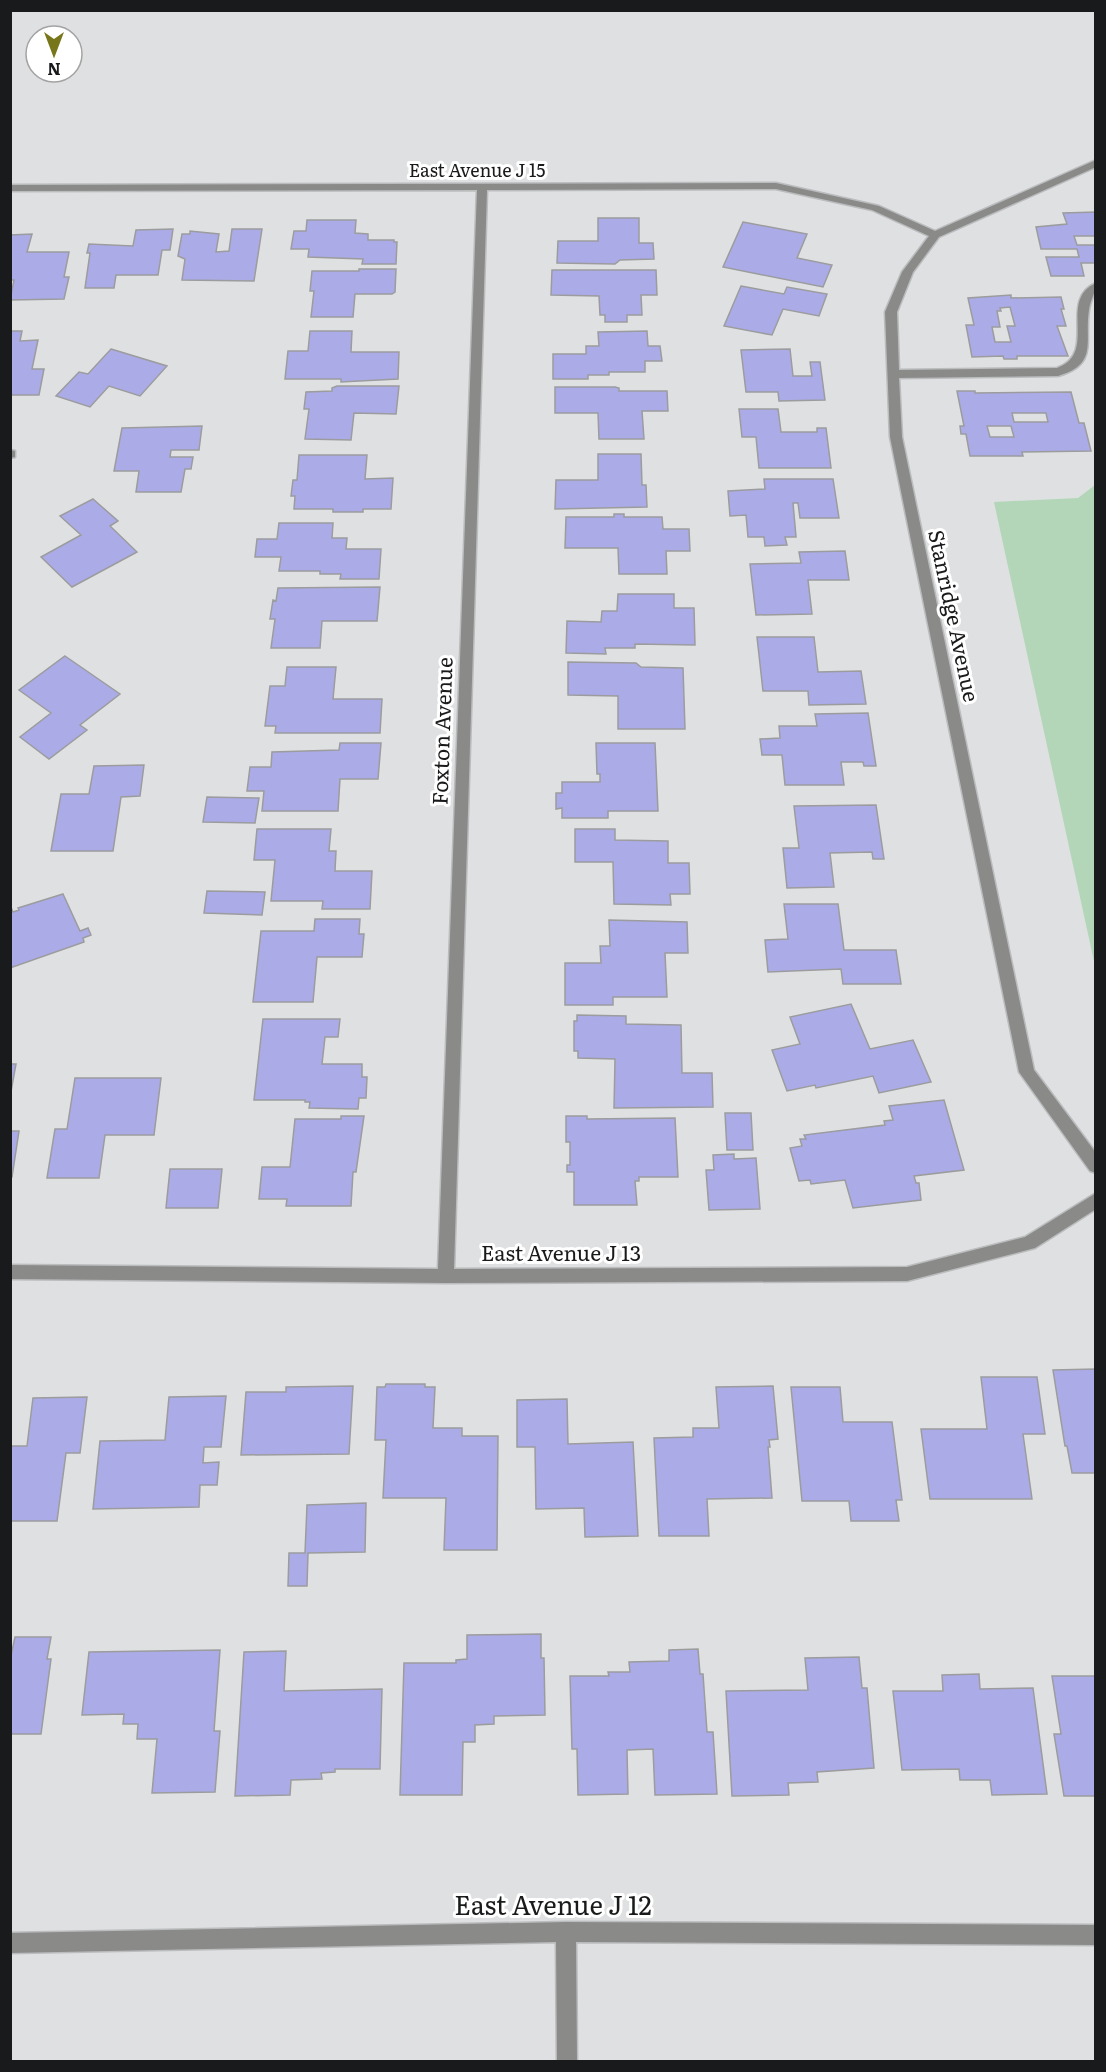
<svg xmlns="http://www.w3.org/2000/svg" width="1106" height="2072" font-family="Literata,serif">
<rect width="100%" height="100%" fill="#dee0e2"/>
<path fill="#b3d6b8" d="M1095,485V966L994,502L1078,498Z"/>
<path fill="#ababe8" stroke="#9c9c9e" stroke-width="1.5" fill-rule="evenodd" d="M1096,212V236H1074L1077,245H1096V263H1081L1084,276H1051L1046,257H1079L1077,249H1041L1036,227L1067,224L1063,213Z
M598,218H639V243H653L654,259L620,260L615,264L557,263L558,241H598Z
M307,220H356L355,233L368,234V240H394V242H397L396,264H362L363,259L308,257L309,249H291L294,231H306Z
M743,222L807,234L797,258L832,265L823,287L723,267Z
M173,229L170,250H162L158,275H116L114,288H85L90,253H87L89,244L133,246L136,230Z
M232,229H262L254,281L182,280L185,259L178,256L182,234H190V231L219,234L216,252L229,251Z
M32,234L27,252H69L64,277H69L64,299L10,300L14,280H10V235Z
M359,269H396L395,292L392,294H355L353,317H311L314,291H310L312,271H359Z
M552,270H656L657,295H641L642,315H627V322H605V315H600L599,296L551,295Z
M741,286L784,294L787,287L827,294L819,316L783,309L772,335L724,326Z
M1011,295V298L1061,297L1064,309H1061L1066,326H1057L1068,356H1017V359H1004L1003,356L972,357L966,325H974L968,298ZM1010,307L1015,326H1007L1011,342H995L992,327H1000L997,311H1001L1000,308Z
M10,331H22L20,341L38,340L32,369H44L39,395H10Z
M310,331H352L351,352H399L398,379L341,382V379H285L288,351H308Z
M647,331L648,346H660L662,361H645V372H609V375H588V379H553V354H586V346H599L598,332Z
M111,349L167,366L140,396L109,386L90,407L56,396L79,372L88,374Z
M790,349L793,376H812L810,362H820L825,400L779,401L778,392H746L741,350Z
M337,386H399L396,414L354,413L351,440L305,439L309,409H304L306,392L332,391V388Z
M555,387H615L619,388V391H667L668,411H642L644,439H599L598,413H555Z
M957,391H975V393L1071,392L1079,423H1084L1091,451L1022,452L1023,456H970L966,434H961L960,426H964ZM1012,413H1046L1048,422H1014ZM987,426H1011L1014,437H990Z
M739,409H778L781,432H817V428H826L831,468H759L756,437H742Z
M202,426L199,450H171L170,457H193L191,469H185L181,492H136L139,471H114L122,428Z
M598,454H641L642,485H646L647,507L555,509L556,480H598Z
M299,455H367L365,479L393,478L391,509H363V512H333V509H294L295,496H291L293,480H297Z
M764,479H833L839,518H800L798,503H793L796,537H785L787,545L765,546L764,537H748L746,515L730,516L728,491L765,489Z
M93,499L118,521L110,526L137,552L72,587L41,557L81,535L60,516Z
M614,514H624V517H662L663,529H689L690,551H666L667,574H619L618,548H565L566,517H614Z
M279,523H333L332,538H347L346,549H381L379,579H340L341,574H320V571H279L281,557H255L257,539H277Z
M845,551L849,580H808L812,614L756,615L750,564L801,563L799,552Z
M380,587L377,621H322L320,648H271L275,619H270L273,600L276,601L278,588Z
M618,594H674V608H694L695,645L635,644V648H605L606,654L566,653L567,621L601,622L602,611H617Z
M757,637H814L818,672L861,671L866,704L809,705L808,691H763Z
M65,656L120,694L80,725L87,730L49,759L20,737L51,713L19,690Z
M568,662L636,663L641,667L683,668L685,729H618V696L568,695Z
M287,667H336L333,699H382L380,733H275L276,726H265L270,686H285Z
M868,713L876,766H864L863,762H841L844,785H785L782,755H762L760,739L780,738L779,726H817L815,714Z
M340,743H381L378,779H340L338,811H262L264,791H247L250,767H271L272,752L339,750Z
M596,743H655L658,811H608V818H562V808L556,809V793H562V782H600V774H597Z
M144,765L140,796L121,797L113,851H51L61,794H89L94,766Z
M207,797L259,798L255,823L203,822Z
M876,805L884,859H873L872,852L830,853L834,887L787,888L783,848H799L794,806Z
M257,829H331L329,851H336L335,871H372L370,909H322L323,901H271L275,860H254Z
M575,829H615V840L668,841V863H689L690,894H670L671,905L614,904L613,862H575Z
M207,891L265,892L262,915L204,913Z
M63,894L80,931L88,928L91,935L83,938L84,942L10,968V905L13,912L19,910L18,908Z
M784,904H838L844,950H896L901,984H843L841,969L768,972L765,940L788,939Z
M315,919H360L359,934H364L362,957H317L313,1002H253L261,931H314Z
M609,920L687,922L688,953H665L667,997H613V1005H565V963H601L600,946H610Z
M851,1004L870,1049L913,1040L931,1082L879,1093L873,1076L816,1088L815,1085L787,1091L772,1050L800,1044L790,1017Z
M577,1015L626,1016V1024L681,1025L682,1073H712L713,1107L614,1108L615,1059L578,1058V1051H574V1021H577Z
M263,1019H340L338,1037H325L322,1064H362V1077H367L366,1098H359L358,1109L309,1108L310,1102H305V1100H254Z
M10,1064H16L10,1097Z
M75,1078H161L154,1135H105L99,1178H47L55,1129H67Z
M944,1100L964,1170L914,1176L916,1183H919L921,1200L853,1208L845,1180L811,1184L810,1180L799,1181L790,1148L802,1146L800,1139H806L804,1135L885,1125L884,1121L893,1120L889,1106Z
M725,1113H751L753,1150H727Z
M341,1116H364L356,1172H353L351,1206H286L287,1199H259L262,1167H290L295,1119H341Z
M566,1116H587V1119L675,1118L678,1177H639V1181H635L637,1205H574V1172H567V1165H570V1142H566Z
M10,1131H19L12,1177H10Z
M734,1154V1159L756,1158L760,1209L709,1210L706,1170H714L713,1155Z
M170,1169H222L218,1208H166Z
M1096,1369V1473H1072L1067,1446H1065L1053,1370Z
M981,1377H1037L1045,1434H1023L1032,1499H930L921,1429H987Z
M386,1384H425V1387H435L433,1428H462V1436H498L497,1550H444L446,1498H383L386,1440H375L377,1387H385Z
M353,1386L349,1454L241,1455L246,1392H286V1387Z
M773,1386L778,1439L769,1440L770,1447H768L772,1498L707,1499L709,1536H659L654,1438L693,1437V1428H719L716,1387Z
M791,1387H840L843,1422H892L902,1500H896L899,1521H851L849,1501H802Z
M226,1396L221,1447H204L203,1463L219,1462L217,1485H200L199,1507L93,1509L100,1441L165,1440L169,1397Z
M87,1397L80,1453H66L57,1521H10V1446H27L33,1398Z
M567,1399L568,1444L633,1442L638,1536L585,1537L584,1508L536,1509L535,1447H517V1400Z
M366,1503L365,1552L308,1553L307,1586H288L289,1553H305L307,1505Z
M541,1634V1658H544L545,1715L494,1716V1724L475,1725V1742H463L462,1795H400L404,1663H456V1660L467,1659V1635Z
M15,1637H51L47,1659H51L41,1734H10V1660Z
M698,1649L700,1674H703L707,1732H713L717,1794L655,1795L653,1749L627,1750L628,1794L578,1795L577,1749H572L570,1676H609L608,1672H630L629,1662L669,1661V1650Z
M220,1650L214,1731H220L215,1792L152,1793L157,1739H137L138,1724H123L124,1714L82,1715L89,1652Z
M286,1651L284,1691L382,1689L380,1769H335V1772L321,1773L322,1779L291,1780L290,1795L235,1796L244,1652Z
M859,1657L862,1688H867L874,1768L817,1772L818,1782L788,1783L789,1795L732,1796L726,1691L808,1690L805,1658Z
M979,1674L980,1689L1033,1688L1047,1794L992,1795L990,1780H960L959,1769L902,1770L893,1691H943L942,1675Z
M1052,1676H1096V1796H1064L1054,1734H1061Z"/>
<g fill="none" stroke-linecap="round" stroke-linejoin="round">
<g stroke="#bbbcbe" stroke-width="3">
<path id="minor" d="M1096,160V167L939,237L913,272L897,312L899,370L1057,368C1099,353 1057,300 1096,283C1096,293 1090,300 1089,310C1084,342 1099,364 1058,376L899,378L902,437L1034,1070L1096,1153V1173L1090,1171L1019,1072L890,437L885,312L902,272L929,236L872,210L776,189L487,190L454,1269L907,1267L1025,1237L1096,1193V1209L1035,1248L907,1281L446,1283L10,1279V1265L438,1269L477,190L10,191V185L776,183L879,206L935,231Z
M10,450L15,451V457L10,458Z
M566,1922L1096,1925V1945L576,1942L577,2062H557L556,1942L10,1953V1933Z"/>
</g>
<use href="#minor" fill="#8a8a89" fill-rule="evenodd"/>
</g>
<g text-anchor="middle" stroke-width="6" stroke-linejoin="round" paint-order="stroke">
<g font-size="18" fill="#191a1b" stroke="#fff">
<text x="477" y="177">East Avenue J 15</text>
</g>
<g font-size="21" fill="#191a1b" stroke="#fff">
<text transform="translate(953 616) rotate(78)" y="7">Stanridge Avenue</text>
<text transform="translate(443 731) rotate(-88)" y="7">Foxton Avenue</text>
<text x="561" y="1261">East Avenue J 13</text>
</g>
<g font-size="26" fill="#191a1b" stroke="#fff">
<text x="553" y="1915">East Avenue J 12</text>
</g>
</g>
<rect width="1106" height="2072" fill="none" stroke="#191a1b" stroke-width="24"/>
<g transform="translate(54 54) rotate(180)"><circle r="28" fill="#ffffff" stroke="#a3a3a4" stroke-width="1.5"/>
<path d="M0-4.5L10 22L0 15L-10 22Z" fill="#78761b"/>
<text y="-9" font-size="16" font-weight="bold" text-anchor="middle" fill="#191a1b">N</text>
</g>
</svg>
